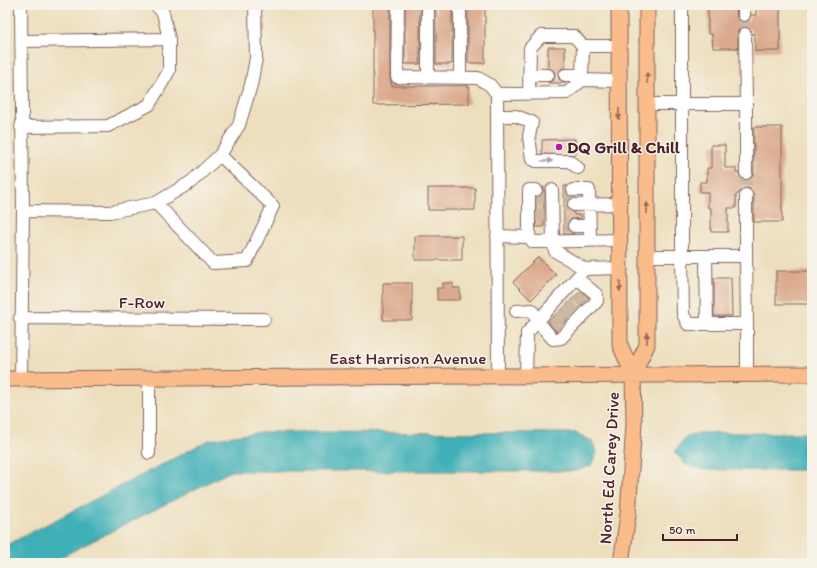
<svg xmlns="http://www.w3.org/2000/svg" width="817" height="568" font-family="Itim,sans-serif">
<rect width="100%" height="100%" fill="#f7f3e8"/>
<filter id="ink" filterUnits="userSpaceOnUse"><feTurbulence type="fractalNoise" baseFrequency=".025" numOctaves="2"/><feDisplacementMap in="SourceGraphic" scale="8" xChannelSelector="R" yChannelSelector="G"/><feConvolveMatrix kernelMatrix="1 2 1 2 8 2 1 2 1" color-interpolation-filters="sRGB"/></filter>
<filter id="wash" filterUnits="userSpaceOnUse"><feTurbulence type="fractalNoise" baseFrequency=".012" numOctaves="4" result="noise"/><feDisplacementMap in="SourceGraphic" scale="16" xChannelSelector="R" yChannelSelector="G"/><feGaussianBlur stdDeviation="0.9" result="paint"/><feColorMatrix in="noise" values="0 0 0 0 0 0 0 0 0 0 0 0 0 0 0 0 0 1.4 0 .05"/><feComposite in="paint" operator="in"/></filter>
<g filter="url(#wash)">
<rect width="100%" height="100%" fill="#eddfbe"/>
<path fill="#3fb0b8" stroke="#446872" d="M260,432L576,433L592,441L597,453L591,466L575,471H231L49,563H5V546L209,440Z
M702,433H812V470H704L686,465L675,452L685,437Z"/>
<g id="blocks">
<path fill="#dbaa8e" d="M373,5H390V77L392,86H469V104L373,105Z
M405,5H420V64H405Z
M436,5H452V64H436Z
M468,5H485V63H468Z
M712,5L736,6L737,18L744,22L748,21L751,15H756V5H780V51H755V34H752L751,30L745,27L738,31V48H713L712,34H708V6Z
M548,47H565V68L561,69L558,75L559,79L565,83H548L554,79L555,75L554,71L548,68Z
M754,127H782V222H754V195L750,189L746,188L736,195V208H728V232H711V208H708V192H700V182H707V168H711V145H725V168H736V173H739L742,179L749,180L754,173Z
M575,139L576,155L542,154V140Z
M564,186H567V194L574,198L567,202L568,209L574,212V215H581V218L571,219L567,223V229L574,234H564Z
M543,187H544V227H536V197L542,194Z
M428,188H475V210H428Z
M415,236H462V260H415Z
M538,257L556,275L531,300L513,282Z
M776,271H809V304H776Z
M714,278H731L732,316H714Z
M383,283H412V320H383Z
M443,283H453V288H460V300H437V288H443Z
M581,291L589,298L556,331L548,322Z"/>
</g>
</g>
<g filter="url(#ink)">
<use href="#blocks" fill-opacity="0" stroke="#83625e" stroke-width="1"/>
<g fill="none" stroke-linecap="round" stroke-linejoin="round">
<path stroke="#ccb9a1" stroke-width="12" stroke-dasharray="12 6" stroke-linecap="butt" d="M744,15L745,34
M746,173V195
M564,196L574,195
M536,198H544
M564,205H574
M536,215H544
M564,226H574
M577,295L584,303
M567,304L575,313
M561,310L568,319
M553,318L561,326"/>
<g stroke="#83625e" stroke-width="14">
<path id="minor" d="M398,5L397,77L478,78L490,85L497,94L498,377
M460,5V78
M744,5V15
M21,41L169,39
M619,46H583L582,80L619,81
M529,75H548
M565,75H582
M428,77V5
M497,94L567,93L582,80
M529,94L530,48L541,36H574L583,46
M647,104H746L745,34
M746,104V173
M497,116H516L532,122L529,136L532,159L536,161H569L578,168
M21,127L108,126L149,105L169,71V39L163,13L156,5
M552,190L553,241L555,251L585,269L620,268
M573,190H589L590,240
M746,195V256H682L683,314L688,324H747V375
M156,203L213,263L247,261L273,206L220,155
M574,205L620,204
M23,211L110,212L156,203L191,182L220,155L239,125L251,85L256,58L255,5
M574,226H590
M497,236L529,237L533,242L620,240
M529,237V190H536
M647,256H682V5
M706,256L707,324
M746,256L747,324
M516,311L532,310L538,322L553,339L561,338L597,301V295L577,278
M20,318L264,319
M526,376L527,333L582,272
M21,379L23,211L21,5
M149,379V453"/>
</g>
<g stroke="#83625e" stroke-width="17">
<path id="major" d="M619,5L620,345L633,374L634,424L628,515L621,563
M633,374L647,345V5
M5,379L812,374"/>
</g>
<use href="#minor" stroke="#fff" stroke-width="12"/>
<use href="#major" stroke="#fabc8b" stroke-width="15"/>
</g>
<defs><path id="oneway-solid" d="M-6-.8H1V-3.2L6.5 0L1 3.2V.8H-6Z"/></defs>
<g fill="#996656">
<use href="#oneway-solid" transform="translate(647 78) rotate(-90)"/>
<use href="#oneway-solid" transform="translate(619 114) rotate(90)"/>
<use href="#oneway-solid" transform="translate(647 208) rotate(-90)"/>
<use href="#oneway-solid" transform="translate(620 286) rotate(90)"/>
<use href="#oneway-solid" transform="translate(647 338) rotate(-90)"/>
</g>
<use fill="#ae9aa0" href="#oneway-solid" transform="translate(547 161)"/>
</g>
<circle fill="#b5179e" stroke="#f7f3e8" stroke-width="1.5" cx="559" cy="147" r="4"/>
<g text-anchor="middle" stroke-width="3" stroke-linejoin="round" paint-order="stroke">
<g font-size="17" font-weight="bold" fill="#4a1f2b" stroke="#f7f3e8" text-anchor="start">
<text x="567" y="153">DQ Grill &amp; Chill</text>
</g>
<g font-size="17" fill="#4a1f2b" stroke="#f7f3e8">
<text x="142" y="308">F-Row</text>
<text x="408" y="364">East Harrison Avenue</text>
<text transform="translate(609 468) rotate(-87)" y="6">North Ed Carey Drive</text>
</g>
</g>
<rect width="817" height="568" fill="none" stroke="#f7f3e8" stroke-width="20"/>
<path d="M663 534v6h74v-6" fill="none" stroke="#4a1f2b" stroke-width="2"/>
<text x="669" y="534" font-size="12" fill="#4a1f2b" stroke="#f7f3e8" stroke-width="3" paint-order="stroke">50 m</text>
</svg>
